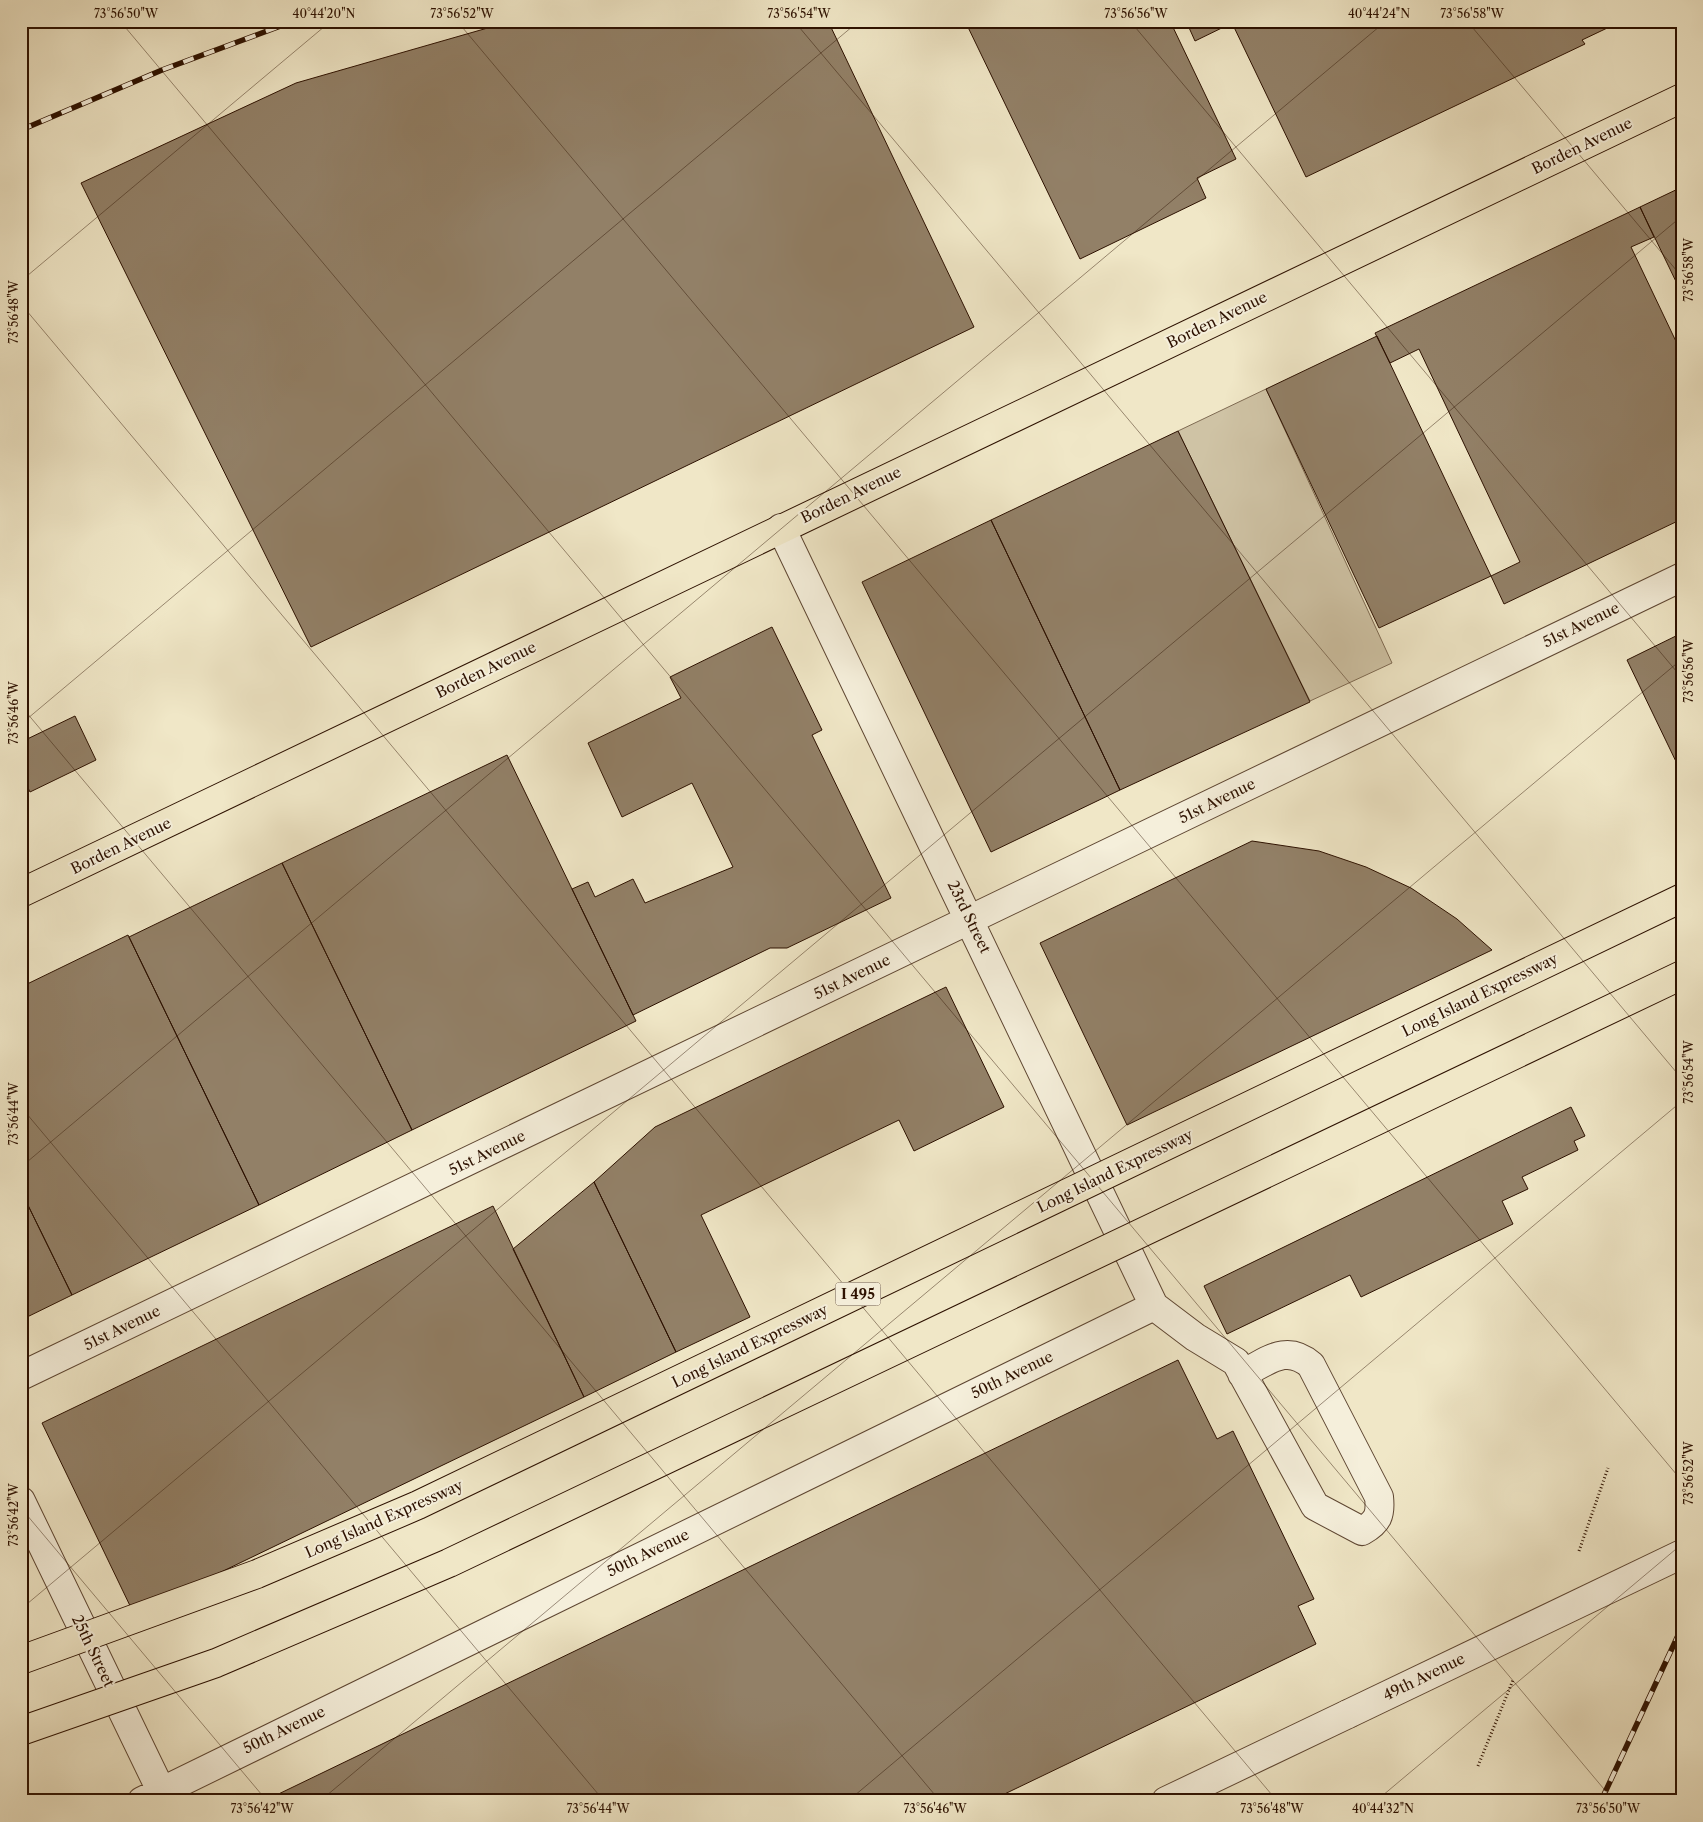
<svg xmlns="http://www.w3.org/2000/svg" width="1703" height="1822" font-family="'Libre Caslon Text',serif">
<rect width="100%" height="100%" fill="#f0e7c7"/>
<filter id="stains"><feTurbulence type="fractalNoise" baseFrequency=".004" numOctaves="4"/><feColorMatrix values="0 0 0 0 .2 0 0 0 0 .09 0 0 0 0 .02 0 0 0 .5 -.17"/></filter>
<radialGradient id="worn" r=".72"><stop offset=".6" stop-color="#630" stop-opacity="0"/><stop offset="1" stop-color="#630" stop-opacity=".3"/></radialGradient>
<path fill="#cfc3a5" stroke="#7e6a52" d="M1266,389L1392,663L1310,701L1178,431Z"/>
<path fill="#928067" stroke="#2d1100" d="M512,21H828L974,327L311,647L81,183L296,83Z
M965,21H1170L1236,159L1197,178L1206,198L1080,259Z
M1186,21H1622L1582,40L1585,44L1306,177L1232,23L1195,41Z
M1682,187V294L1640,207Z
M1640,207L1654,237L1631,247L1682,354V519L1504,604L1491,576L1520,562L1419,349L1390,363L1375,333Z
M1377,336L1491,576L1379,628L1266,389Z
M1178,431L1310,702L1120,790L991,520Z
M991,520L1120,790L991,852L862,582Z
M772,627L822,730L812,735L891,898L787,948H770L633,1015L572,889L588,882L595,897L633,879L645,903L733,867L692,783L622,817L588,743L681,698L670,677Z
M1682,633V774L1627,660Z
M75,716L96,760L30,792L21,774V742Z
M507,755L636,1021L412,1130L282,863Z
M1252,841L1319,851L1366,867L1411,888L1457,919L1492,950L1127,1125L1040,943Z
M282,863L412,1130L259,1205L129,937Z
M128,935L259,1205L72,1295L21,1191V987Z
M946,987L1004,1107L914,1151L899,1120L701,1215L750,1317L676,1352L594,1182L655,1127Z
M1571,1107L1585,1136L1574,1141L1578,1150L1522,1177L1528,1189L1502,1201L1513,1224L1361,1297L1350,1275L1227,1334L1204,1286Z
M594,1182L676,1352L584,1397L513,1249Z
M21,1191L72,1295L21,1320Z
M493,1206L584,1397L134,1614L42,1423Z
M1178,1360L1217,1439L1233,1431L1314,1599L1298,1606L1316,1644L1246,1678L990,1801H264Z"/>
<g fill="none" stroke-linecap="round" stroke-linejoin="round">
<g stroke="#5e4632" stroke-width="30">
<path id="minor" d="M781,528L1154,1306L1195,1337L1236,1362L1315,1506L1362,1531C1378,1522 1381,1515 1379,1497L1311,1365C1286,1343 1267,1362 1242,1374
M21,1376L1682,577
M21,1501L166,1801
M142,1801L1154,1306
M1166,1801L1348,1714"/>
</g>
<g stroke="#2d1100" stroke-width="30">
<path id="major" d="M21,893L1682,98"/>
</g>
<path stroke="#2d1100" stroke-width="3" stroke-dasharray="1 2.5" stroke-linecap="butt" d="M1579,1551L1608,1468
M1478,1766L1513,1680"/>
<use href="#minor" stroke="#f5efdb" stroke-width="28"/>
<use href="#major" stroke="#f0e7c7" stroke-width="28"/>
<g stroke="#2d1100" stroke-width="5.5">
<path id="rail" d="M21,130L162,70L294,21
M1601,1801L1682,1627"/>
</g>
<use href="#rail" stroke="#f5efdb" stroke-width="4" stroke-dasharray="11" stroke-linecap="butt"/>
<g stroke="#5e4632" stroke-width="30" stroke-linecap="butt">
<path id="minor-bridge" d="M1348,1714L1682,1554"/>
</g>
<g stroke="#2d1100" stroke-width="30" stroke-linecap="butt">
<path id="highway-bridge" d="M21,1660L257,1574L418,1505L1682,898
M21,1731L216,1663L449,1563L1682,975"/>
</g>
<use href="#minor-bridge" stroke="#f5efdb" stroke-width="28"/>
<use href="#highway-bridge" stroke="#f0e7c7" stroke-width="28"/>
</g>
<path fill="none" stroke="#2d1100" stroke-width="1" stroke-opacity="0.45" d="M120,21L1614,1801M457,21L1682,1481M794,21L1682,1079M1130,21L1682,678M1467,21L1682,277M21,281L331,21M21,304L1277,1801M21,706L940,1801M21,724L859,21M21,1107L604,1801M21,1167L1386,21M21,1508L267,1801M21,1609L1682,216M320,1801L1682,659M848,1801L1682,1101M1376,1801L1682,1544"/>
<g text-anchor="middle" stroke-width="4" stroke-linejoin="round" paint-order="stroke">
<rect fill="#f5efdb" stroke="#695442" stroke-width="1" x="835.5" y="1282.5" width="45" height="23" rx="4"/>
<g font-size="14" font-weight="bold" fill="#2d1100">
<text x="858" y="1299">I 495</text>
</g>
<g font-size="15" fill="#2d1100" stroke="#f5efdb">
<text transform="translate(1582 146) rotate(-26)" y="5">Borden Avenue</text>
<text transform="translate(1217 320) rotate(-26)" y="5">Borden Avenue</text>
<text transform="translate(851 495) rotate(-26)" y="5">Borden Avenue</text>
<text transform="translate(1581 625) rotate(-26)" y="5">51st Avenue</text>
<text transform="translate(486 670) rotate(-26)" y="5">Borden Avenue</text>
<text transform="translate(1217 801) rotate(-26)" y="5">51st Avenue</text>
<text transform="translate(121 846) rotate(-26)" y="5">Borden Avenue</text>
<text transform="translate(969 917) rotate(64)" y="5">23rd Street</text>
<text transform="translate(852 977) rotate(-26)" y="5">51st Avenue</text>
<text transform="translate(1480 995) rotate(-26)" y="5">Long Island Expressway</text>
<text transform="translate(487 1153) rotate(-26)" y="5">51st Avenue</text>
<text transform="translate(1115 1171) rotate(-26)" y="5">Long Island Expressway</text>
<text transform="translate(122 1328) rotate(-26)" y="5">51st Avenue</text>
<text transform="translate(750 1346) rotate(-26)" y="5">Long Island Expressway</text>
<text transform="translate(1012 1375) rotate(-26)" y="5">50th Avenue</text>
<text transform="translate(384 1519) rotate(-24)" y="5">Long Island Expressway</text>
<text transform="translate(648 1553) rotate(-26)" y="5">50th Avenue</text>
<text transform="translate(93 1651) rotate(64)" y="5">25th Street</text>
<text transform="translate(1424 1677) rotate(-26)" y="5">49th Avenue</text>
<text transform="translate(284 1730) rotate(-26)" y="5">50th Avenue</text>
</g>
</g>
<rect width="1703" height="1822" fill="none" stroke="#f0e7c7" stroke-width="55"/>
<rect x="28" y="28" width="1648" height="1766" fill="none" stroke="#2d1100" stroke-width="2"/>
<g font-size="12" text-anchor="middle" fill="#2d1100">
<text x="126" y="18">73°56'50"W</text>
<text x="324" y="18">40°44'20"N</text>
<text x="462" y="18">73°56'52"W</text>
<text x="799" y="18">73°56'54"W</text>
<text x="1136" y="18">73°56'56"W</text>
<text x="1379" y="18">40°44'24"N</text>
<text x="1472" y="18">73°56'58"W</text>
<text transform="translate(1689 270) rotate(-90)" y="4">73°56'58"W</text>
<text transform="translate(14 312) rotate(-90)" y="4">73°56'48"W</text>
<text transform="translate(1689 671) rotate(-90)" y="4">73°56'56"W</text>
<text transform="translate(14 713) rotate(-90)" y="4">73°56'46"W</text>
<text transform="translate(1689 1072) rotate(-90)" y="4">73°56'54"W</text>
<text transform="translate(14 1114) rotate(-90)" y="4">73°56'44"W</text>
<text transform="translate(1689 1473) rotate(-90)" y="4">73°56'52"W</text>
<text transform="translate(14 1515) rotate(-90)" y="4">73°56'42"W</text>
<text x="262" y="1813">73°56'42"W</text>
<text x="598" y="1813">73°56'44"W</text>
<text x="935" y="1813">73°56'46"W</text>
<text x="1272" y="1813">73°56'48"W</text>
<text x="1383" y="1813">40°44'32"N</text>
<text x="1608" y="1813">73°56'50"W</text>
</g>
<rect width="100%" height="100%" filter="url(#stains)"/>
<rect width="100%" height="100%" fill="url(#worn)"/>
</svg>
